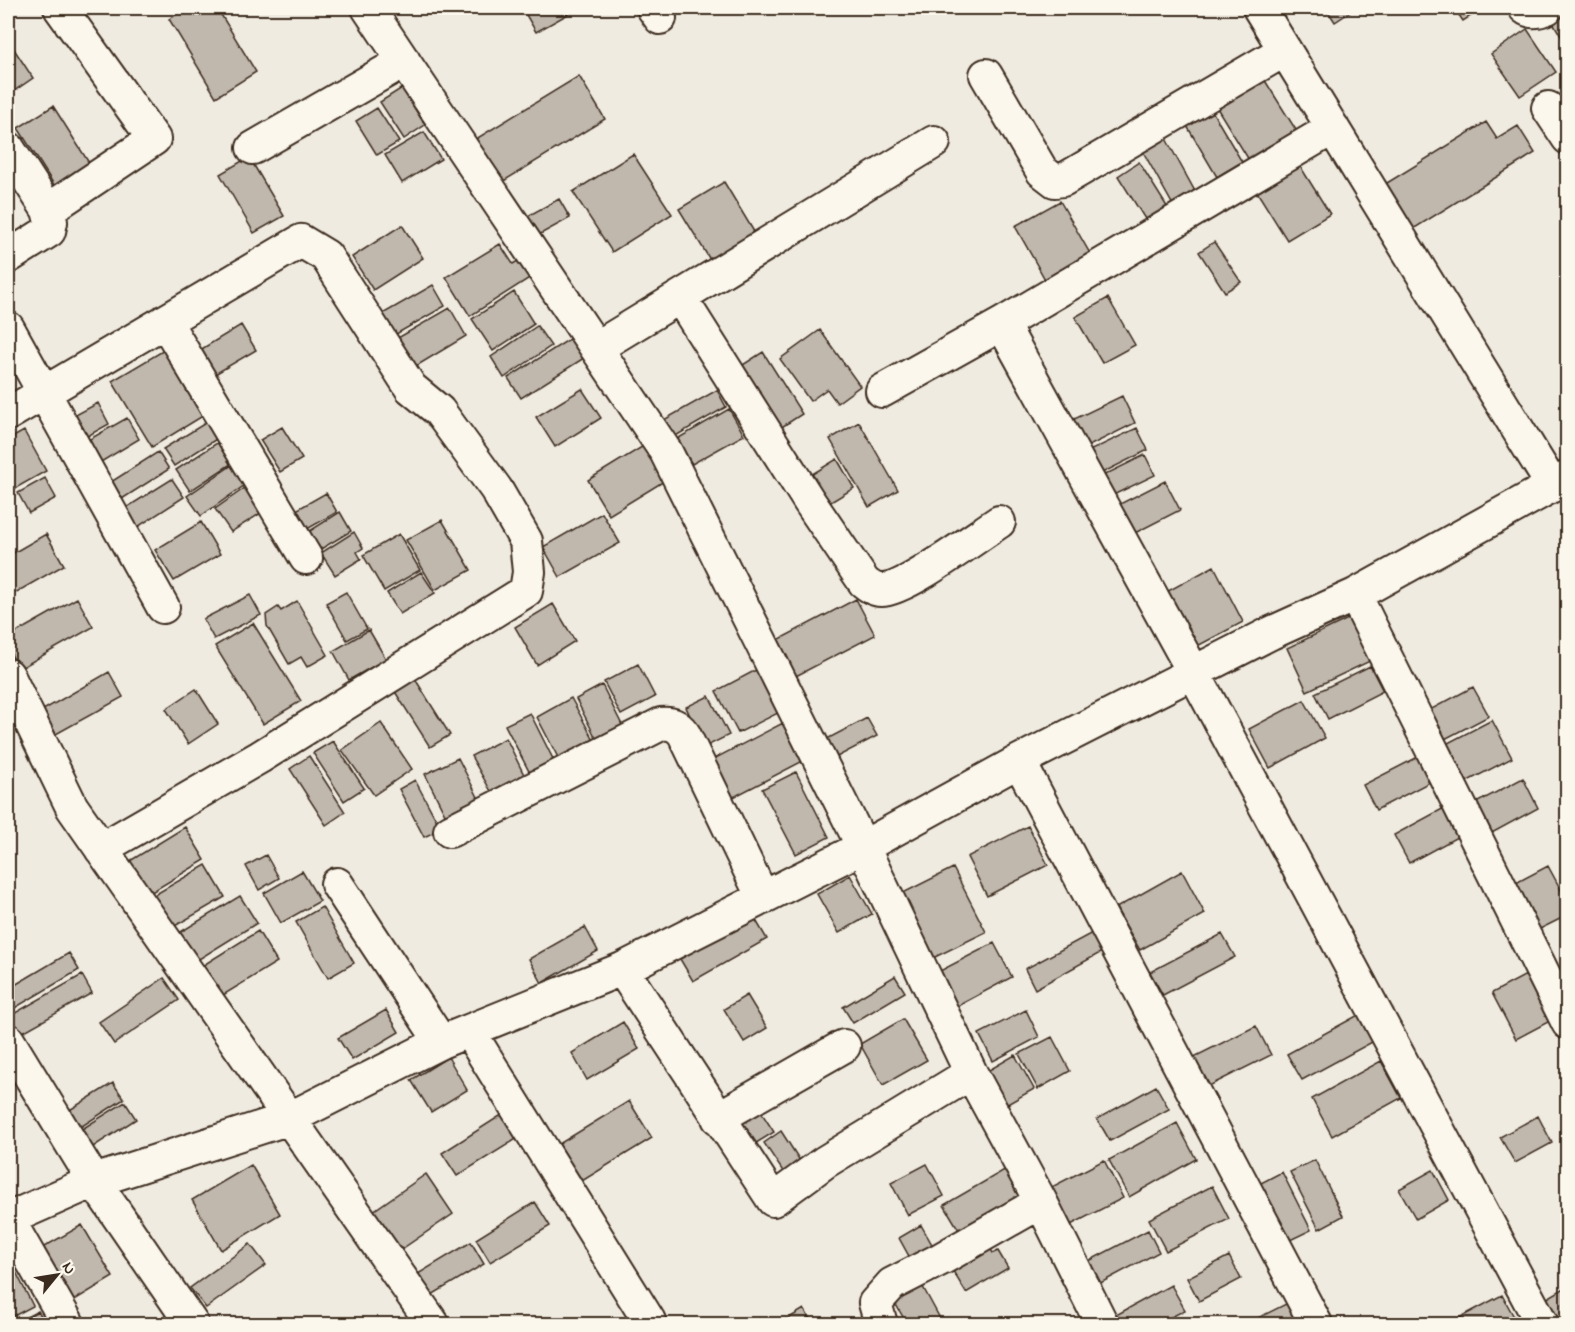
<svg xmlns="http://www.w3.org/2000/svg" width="1575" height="1332" font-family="'Indie Flower',sans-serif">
<rect width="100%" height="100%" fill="#f0ebe0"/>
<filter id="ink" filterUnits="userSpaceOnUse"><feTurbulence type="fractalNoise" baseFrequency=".0167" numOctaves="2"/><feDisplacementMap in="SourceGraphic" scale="12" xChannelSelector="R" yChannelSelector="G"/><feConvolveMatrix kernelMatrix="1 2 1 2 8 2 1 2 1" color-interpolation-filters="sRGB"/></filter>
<g filter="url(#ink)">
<path fill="#c0b8ad" stroke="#3b2a1e" stroke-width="1.5" d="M187,8H217L256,72L216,97L169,19Z
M522,8H579L536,32Z
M1326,8H1347L1350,12L1335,22Z
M1454,8H1483L1463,21Z
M1568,9V48L1551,19Z
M1527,29L1556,72L1520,96L1491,54Z
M8,40L33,78L8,95Z
M579,76L605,119L497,185L471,142Z
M1264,79L1296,130L1249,160L1217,108Z
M402,88L425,125L404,139L380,102Z
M53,106L91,166L56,188L18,128Z
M377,108L399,142L377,155L356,121Z
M1212,111L1242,162L1217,177L1187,126Z
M1486,122L1497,139L1518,126L1535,153L1410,231L1382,186Z
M424,132L441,159L402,183L385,155Z
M1164,135L1197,195L1174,207L1141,148Z
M633,154L672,214L612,252L573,192Z
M249,157L284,216L254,233L220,174Z
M1139,162L1171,213L1150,227L1118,176Z
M1300,166L1330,214L1287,240L1257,192Z
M724,182L756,235L712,263L679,209Z
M559,199L570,218L535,237L524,218Z
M1060,201L1096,264L1051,290L1015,226Z
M402,225L423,258L373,290L352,257Z
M1214,242L1241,282L1225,292L1199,252Z
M500,244L513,264L521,259L531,277L470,316L446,277Z
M433,285L445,306L391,337L379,316Z
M514,292L534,324L493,351L472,319Z
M1108,298L1135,345L1102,363L1075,317Z
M450,308L466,336L413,368L396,339Z
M241,325L256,350L210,377L195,353Z
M537,326L551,346L504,378L491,357Z
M820,330L860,386L837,403L827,389L810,401L780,359Z
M571,338L584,358L521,398L508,378Z
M166,349L206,414L152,447L112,381Z
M763,352L802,414L774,432L735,370Z
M582,389L601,418L555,447L536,417Z
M717,390L726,407L672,438L662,421Z
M1122,396L1135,423L1081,450L1068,422Z
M98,403L109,424L84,438L72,417Z
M729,409L744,435L692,464L677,439Z
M127,418L139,439L96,465L83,443Z
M207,422L218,438L174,466L163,449Z
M859,422L898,490L869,507L830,439Z
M282,427L302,459L280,472L260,440Z
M1137,428L1148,450L1094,477L1083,454Z
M24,431L46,471L14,489L8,478V440Z
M223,439L237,460L190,491L176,470Z
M645,445L666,480L609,515L588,480Z
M158,452L169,469L122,499L111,482Z
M1145,455L1155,475L1105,499L1096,479Z
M837,459L854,488L821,508L804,479Z
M238,461L252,480L201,516L187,496Z
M45,478L56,498L29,513L18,493Z
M172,479L184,497L133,530L121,511Z
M1165,481L1180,510L1131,535L1116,506Z
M252,483L269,508L231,532L215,509Z
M326,493L337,512L302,532L291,513Z
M340,512L351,531L316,552L305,534Z
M602,513L620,543L560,577L543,547Z
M442,520L471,570L435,590L406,540Z
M201,522L220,554L174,581L155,550Z
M354,532L363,548L357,552L361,559L335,575L321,553Z
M46,534L64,565L8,597V556Z
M399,534L420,570L384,591L363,555Z
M1214,566L1243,622L1188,651L1159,596Z
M421,572L435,593L400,614L387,593Z
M346,592L367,629L347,640L326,603Z
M250,595L261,615L214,639L203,619Z
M77,598L93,627L19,669L8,648V637Z
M856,599L875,635L794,677L776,641Z
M297,601L328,655L307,667L301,657L289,664L267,626L266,615L278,607L281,611Z
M553,604L575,641L537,665L515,627Z
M1350,618L1370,661L1307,691L1287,648Z
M253,623L301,701L263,724L215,646Z
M369,630L386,659L349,680L333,651Z
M638,664L655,697L621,715L604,682Z
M1370,666L1383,691L1328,719L1315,693Z
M758,669L780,712L738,733L716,691Z
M109,672L123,697L56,734L43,710Z
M412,674L450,735L430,747L392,687Z
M602,685L625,731L599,744L576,699Z
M1473,687L1489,716L1441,741L1426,712Z
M196,689L218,724L188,744L166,709Z
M709,696L729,735L701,749L695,727L686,707Z
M571,698L598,748L563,767L537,717Z
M1304,700L1325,738L1270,768L1249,729Z
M530,713L558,769L534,781L505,725Z
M867,718L877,736L835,758L825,740Z
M1492,720L1512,758L1466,782L1446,744Z
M381,723L412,769L374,795L342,750Z
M783,723L803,761L722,803L702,765Z
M506,738L529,785L496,800L471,756Z
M333,741L364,788L344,801L313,753Z
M309,756L345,812L326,825L290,769Z
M1418,757L1430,782L1376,810L1363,785Z
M458,758L481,803L448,820L425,774Z
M796,772L829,837L796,854L762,789Z
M1523,778L1538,808L1490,834L1474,804Z
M415,780L441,829L424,837L399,789Z
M1446,807L1461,835L1409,863L1394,835Z
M1028,826L1048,865L987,896L967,857Z
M185,827L205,860L145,896L125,864Z
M266,855L279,878L259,890L246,866Z
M206,865L225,897L168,930L149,898Z
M1548,866L1568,903V915L1538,930L1514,884Z
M953,868L986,932L931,959L899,895Z
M302,871L320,901L281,923L264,893Z
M1182,871L1205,914L1140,950L1116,908Z
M850,875L872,914L839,933L817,894Z
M240,896L257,923L191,964L174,936Z
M322,907L354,963L328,978L296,922Z
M754,917L767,939L693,981L680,959Z
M585,927L598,951L542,983L529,959Z
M258,931L277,962L215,1000L197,969Z
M1092,933L1102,952L1035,989L1025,969Z
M1222,934L1235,957L1163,995L1150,972Z
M994,943L1012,977L954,1008L936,973Z
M69,953L79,970L8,1012V989Z
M82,975L92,993L16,1036L8,1017Z
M1526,975L1550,1021L1516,1039L1492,993Z
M895,976L905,992L853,1023L843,1007Z
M164,978L179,1000L114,1044L99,1022Z
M747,995L767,1028L744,1042L724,1009Z
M386,1010L399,1032L352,1060L338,1038Z
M1026,1010L1039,1037L993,1061L979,1034Z
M1362,1013L1376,1040L1302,1080L1287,1054Z
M903,1019L927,1060L883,1085L860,1044Z
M623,1022L639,1049L587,1080L572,1053Z
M1256,1026L1271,1055L1203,1089L1188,1060Z
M1052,1037L1070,1071L1038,1089L1019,1054Z
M1015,1055L1034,1089L1004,1106L984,1073Z
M448,1057L467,1090L431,1112L411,1080Z
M1381,1061L1401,1098L1332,1136L1312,1099Z
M113,1083L124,1099L79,1128L68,1111Z
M1156,1086L1169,1109L1110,1141L1097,1119Z
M629,1101L652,1138L582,1181L559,1144Z
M754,1101L774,1132L753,1145L734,1114Z
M125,1102L136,1119L93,1147L82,1129Z
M503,1114L518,1138L457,1176L442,1153Z
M1538,1116L1552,1143L1515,1163L1500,1137Z
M1177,1123L1196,1159L1129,1197L1109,1160Z
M781,1131L806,1170L790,1182L764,1143Z
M1104,1160L1123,1198L1063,1229L1044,1191Z
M1315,1160L1343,1216L1319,1229L1290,1172Z
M927,1164L944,1196L908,1215L891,1183Z
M251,1165L280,1214L221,1250L192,1200Z
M1013,1165L1030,1196L962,1235L944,1205Z
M1433,1170L1449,1200L1416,1219L1399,1189Z
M1282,1172L1311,1230L1286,1242L1257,1185Z
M426,1174L453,1214L393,1255L366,1216Z
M1212,1186L1229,1219L1166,1251L1149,1219Z
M535,1202L550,1226L490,1262L476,1239Z
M82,1225L113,1277L73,1301L42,1248Z
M921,1225L938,1255L915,1267L899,1238Z
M1148,1230L1159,1252L1093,1287L1081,1265Z
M985,1239L993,1253L998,1251L1008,1268L966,1293L947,1261Z
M471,1242L484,1264L420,1302L408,1280Z
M250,1244L266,1265L206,1308L190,1288Z
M1229,1256L1241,1279L1199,1301L1187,1278Z
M13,1266L33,1306L8,1319V1269Z
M918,1278L943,1324H907L890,1294Z
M1171,1285L1185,1310L1158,1324H1110L1107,1320Z
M1568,1286V1324H1559L1544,1300Z
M1502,1295L1518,1324H1448Z
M1294,1300L1306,1324H1246Z
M804,1309L813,1324H779Z
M38,1311L46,1324H13Z"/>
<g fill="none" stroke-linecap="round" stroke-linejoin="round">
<g stroke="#3b2a1e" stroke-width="36">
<path id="minor" d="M368,8L666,452L863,847L971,1073L1041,1202L1102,1324
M653,8L660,18
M1259,8L1552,485
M1525,8C1531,13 1540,11 1547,8
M986,75L1042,171L1055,181L1063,180L1285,50
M1548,108L1568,138
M8,148L48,210L51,222L49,231L8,257
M253,148L404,61
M48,210L154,139L60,8
M680,297L809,501L864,582C869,586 874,590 881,590C904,591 976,537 999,522
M165,321L306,558
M1002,324L1194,673L1542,1324
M8,328L163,607
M596,348L934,142
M882,391L1002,324L1333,128
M8,414L301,241L326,256L411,388L439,411L496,489L526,541L529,572L526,591L260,757L101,849
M1355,595L1568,1023
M8,675L72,807L433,1324
M1019,761L1316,1324
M450,831L661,724C672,723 677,725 684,734L763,898
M337,884L441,1042
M622,969L773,1200L825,1162L971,1073
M469,1031L649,1321
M8,1040L94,1181L192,1324
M718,1118L844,1046
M8,1219L94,1181L290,1118L441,1042L622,969L863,847L1019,761L1271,633L1355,595L1568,477
M8,1219L68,1324
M881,1324L875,1303L892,1284L941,1259L1041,1202"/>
</g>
<use href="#minor" stroke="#fbf7ec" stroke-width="32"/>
</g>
</g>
<rect width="1575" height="1332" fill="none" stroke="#fbf7ec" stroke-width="30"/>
<rect x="15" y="15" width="1545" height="1302" fill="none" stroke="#3b2a1e" stroke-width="2" filter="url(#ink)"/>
<g transform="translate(57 1275) rotate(60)" stroke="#fbf7ec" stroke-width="4.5" paint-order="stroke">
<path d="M0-4.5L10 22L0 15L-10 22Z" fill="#3b2a1e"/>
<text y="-9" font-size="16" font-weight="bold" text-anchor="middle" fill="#3b2a1e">N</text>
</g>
</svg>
